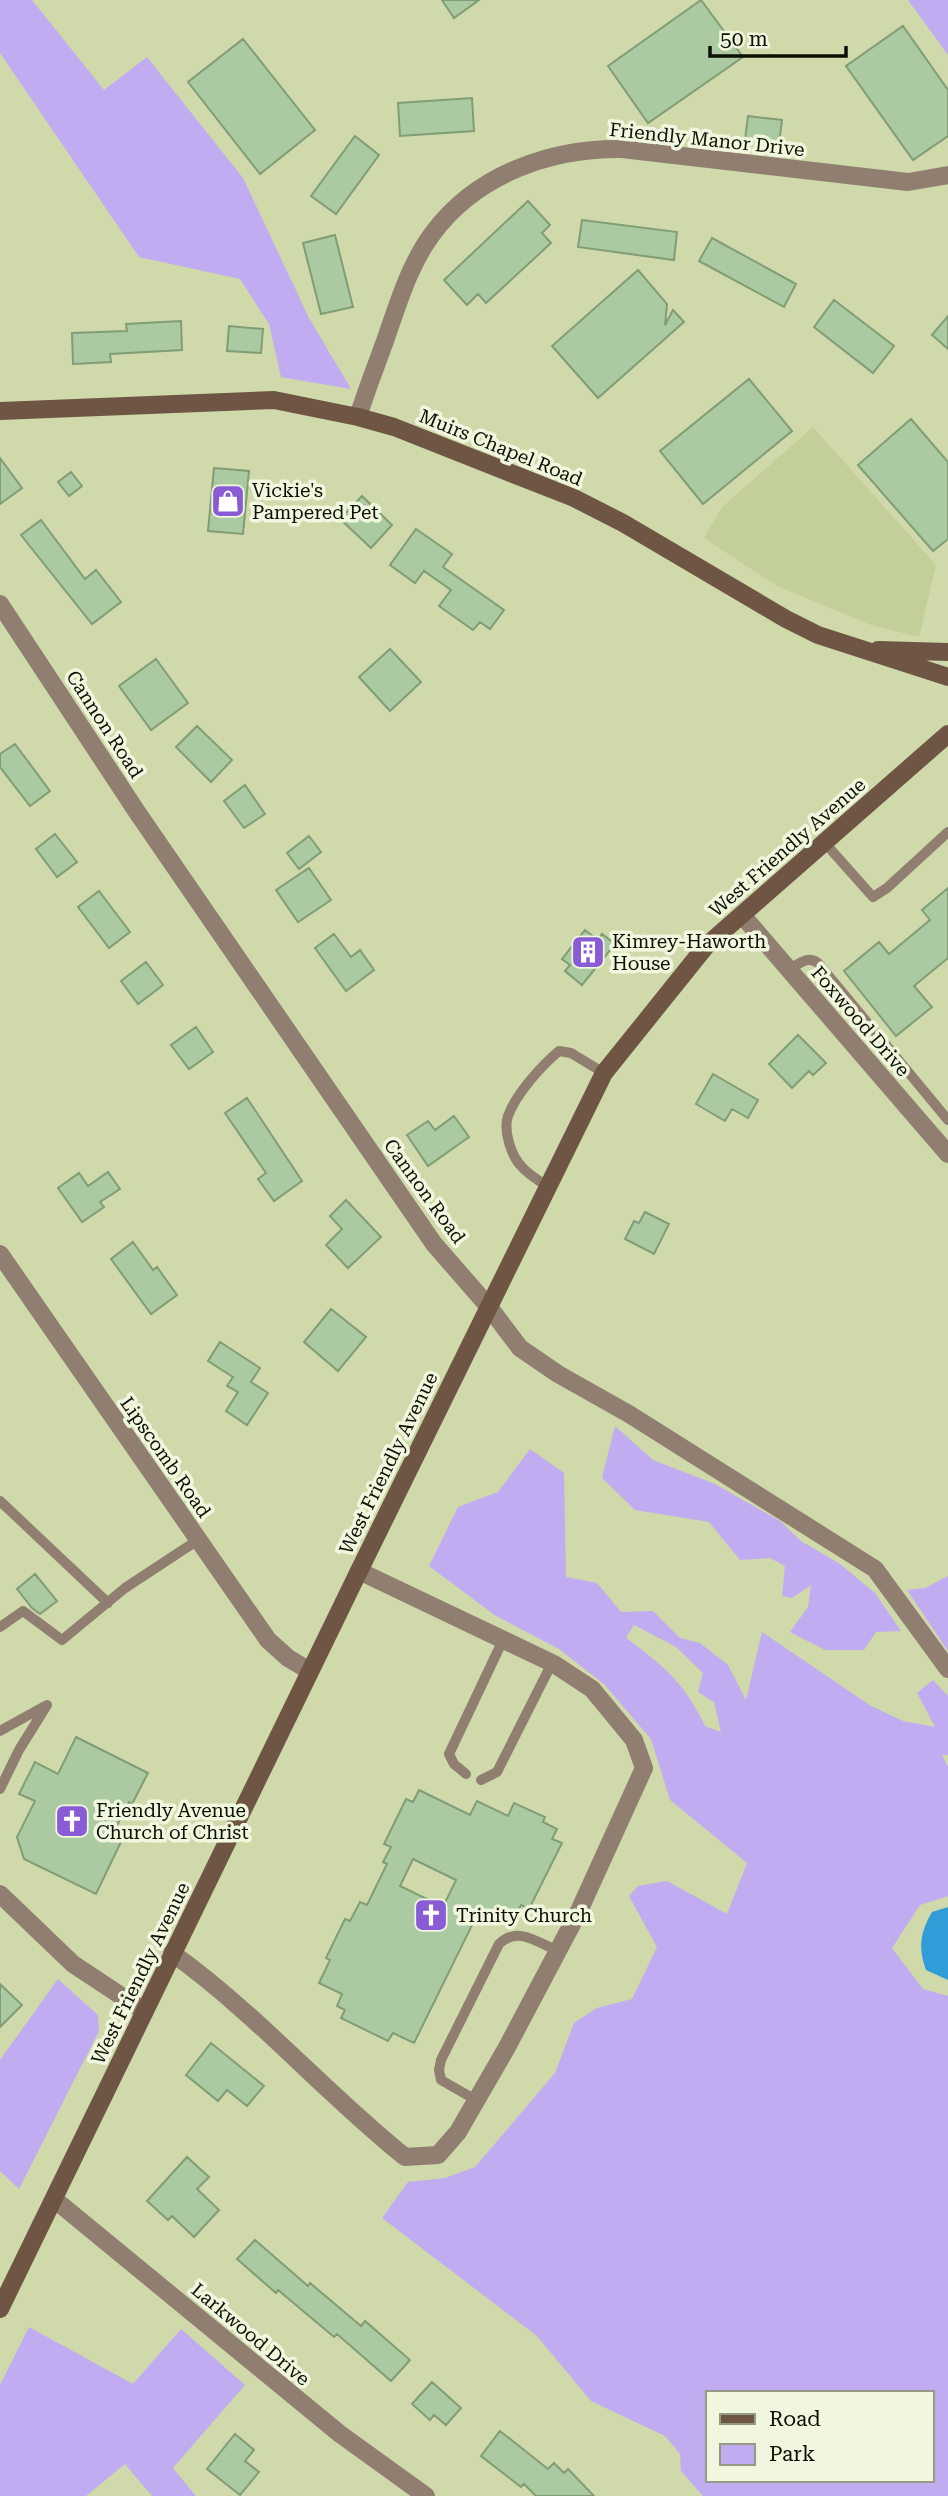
<svg xmlns="http://www.w3.org/2000/svg" width="948" height="2496" font-family="'Roboto Serif',serif">
<rect width="100%" height="100%" fill="#cfd9aa"/>
<path fill="#c3cf99" d="M813,427L936,565L919,637L871,625L777,586L704,538L722,507Z"/>
<path fill="#c1acf2" fill-rule="evenodd" d="M0,0H32L104,90L147,57L243,178L309,318L351,389L281,377L269,324L240,279L139,257L0,53Z
M909,0H948V55L908,0Z
M615,1426L653,1460L715,1484L780,1521L801,1541L840,1564L875,1593L901,1631L876,1632L864,1650H825L790,1632L808,1607L811,1585L792,1598L782,1596L785,1566L770,1558L740,1560L709,1522L635,1510L602,1478Z
M530,1449L564,1473L566,1577L597,1583L621,1612L653,1611L680,1638L700,1643L728,1665L746,1700L762,1632L871,1706L903,1721L935,1727L917,1693L933,1680L948,1696V1755H942L948,1767V1896L920,1905L892,1948L923,1989L948,1996V2496H703L681,2471L680,2454L665,2436L591,2401L537,2336L382,2218L408,2182L445,2178L475,2167L555,2073L574,2023L597,2008L632,1999L657,1947L629,1896L638,1886L667,1881L727,1914L747,1863L670,1800L651,1739L604,1684L559,1649L496,1616L429,1566L458,1507L498,1492ZM634,1625L676,1647L703,1673L698,1692L714,1702L721,1732L705,1726C684,1682 664,1666 626,1638ZM708,2393H932V2480H708Z
M948,1576V1651L907,1590L925,1588Z
M58,1979L98,2015L99,2031L19,2189L0,2171V2060Z
M29,2327L133,2384L181,2329L245,2385L173,2468L196,2496H152L125,2464L86,2496H0V2385Z"/>
<path fill="#309dd9" d="M948,1907V1980L926,1970C918,1948 920,1933 932,1912Z"/>
<path fill="#accaa2" stroke="#809d76" stroke-width="2" fill-rule="evenodd" d="M442,0H479L454,18Z
M701,0L743,57L648,123L608,66Z
M903,26L948,90V136L913,160L846,66Z
M243,39L315,130L260,174L188,82Z
M472,98L474,131L400,136L398,103Z
M748,116L782,120L779,144L745,140Z
M355,136L379,155L336,214L311,196Z
M528,201L550,225L542,233L551,243L486,303L478,294L467,305L444,280Z
M582,220L677,232L674,260L578,247Z
M335,235L353,307L321,314L303,243Z
M712,238L796,284L784,307L699,261Z
M638,270L667,304L665,325L673,310L684,322L598,398L552,346Z
M834,300L894,346L873,373L814,327Z
M948,316V349L932,335Z
M181,321L182,350L110,354L111,362L73,364L72,333L127,331L126,324Z
M229,326L263,329L261,353L227,351Z
M749,379L792,431L703,504L660,451Z
M911,419L948,462V539L933,551L858,465Z
M0,458L22,488L0,504Z
M214,468L249,471L243,534L208,531Z
M71,472L82,486L69,496L58,482Z
M362,496L392,525L371,548L340,519Z
M41,520L85,579L96,570L121,602L92,624L21,535Z
M416,529L452,554L443,567L504,610L490,629L480,622L473,630L439,606L451,590L424,571L415,583L390,565Z
M390,649L421,682L390,711L359,677Z
M156,659L188,703L151,730L119,686Z
M197,726L232,760L211,782L176,747Z
M15,744L50,791L30,806L0,767V754Z
M245,785L265,814L244,828L224,801Z
M55,834L77,862L57,877L36,849Z
M309,836L321,852L299,869L287,853Z
M309,868L331,900L298,922L276,890Z
M948,888V958L914,986L932,1007L896,1036L844,971L879,942L889,954L930,920L922,910Z
M99,891L130,932L109,948L78,907Z
M585,930L598,940L602,934L615,944L582,985L565,971L570,965L562,959Z
M334,934L351,957L360,950L374,970L346,991L315,948Z
M146,962L163,985L138,1004L121,981Z
M196,1027L213,1052L189,1069L171,1045Z
M798,1035L826,1063L813,1075L809,1071L792,1088L769,1064Z
M713,1074L758,1100L748,1118L732,1109L725,1121L696,1104Z
M247,1098L302,1181L274,1201L258,1179L266,1173L225,1113Z
M454,1116L469,1137L428,1166L407,1135L428,1121L435,1130Z
M108,1172L120,1189L100,1202L104,1207L82,1222L58,1188L79,1173L88,1186Z
M346,1200L381,1237L348,1268L326,1245L342,1229L330,1216Z
M645,1212L669,1224L654,1254L625,1239L634,1221L639,1223Z
M133,1242L153,1270L157,1267L177,1295L151,1314L111,1259Z
M331,1309L366,1337L338,1371L304,1342Z
M220,1342L260,1368L251,1382L268,1393L247,1425L226,1411L238,1392L227,1386L233,1377L208,1361Z
M35,1574L57,1601L40,1614L32,1608L17,1589Z
M76,1737L148,1773L132,1804L129,1802L111,1837L121,1842L96,1894L24,1859L17,1837L35,1801L19,1794L35,1762L58,1774Z
M419,1790L470,1815L477,1801L508,1816L514,1803L545,1817L543,1822L557,1829L552,1839L562,1843L529,1909L521,1905L517,1913L511,1910L505,1924L494,1918L473,1923L414,2043L393,2033L388,2041L341,2018L345,2010L337,2006L342,1994L319,1983L330,1960L326,1958L345,1919L350,1921L360,1902L367,1905L387,1864L383,1862L391,1847L384,1844L406,1799L413,1802ZM413,1859L456,1880L443,1907L400,1886Z
M0,1984L22,2005L0,2027Z
M211,2043L264,2086L247,2106L227,2090L218,2101L186,2075Z
M187,2157L209,2177L197,2189L219,2210L194,2237L172,2216L168,2220L147,2201Z
M255,2240L308,2286L310,2283L361,2326L365,2321L410,2360L391,2381L337,2334L334,2337L278,2290L276,2293L237,2259Z
M432,2382L461,2408L446,2425L434,2415L430,2420L412,2404Z
M500,2431L548,2469L554,2463L564,2473L568,2469L594,2496H536L524,2484L521,2487L481,2456Z
M235,2434L254,2450L245,2461L259,2472L240,2495L207,2469Z"/>
<g fill="none" stroke-linecap="round" stroke-linejoin="round">
<path stroke="#907e71" stroke-width="10" d="M824,842L873,897L887,888L948,832
M789,970C799,964 807,955 818,963L948,1120
M548,1187C540,1181 529,1175 522,1167C511,1156 503,1130 508,1116C516,1094 541,1066 559,1051L571,1053L604,1073
M0,1501L108,1603
M0,1627L23,1611L62,1640L125,1588L198,1540
M0,1731L45,1706
M466,1774L454,1764L449,1754L503,1640
M481,1780L497,1772L552,1663
M0,1789L19,1750L47,1705
M476,2100L441,2080L439,2070L441,2060L499,1944C517,1926 537,1942 558,1951"/>
<path stroke="#907e71" stroke-width="18" d="M358,417C366,391 376,366 385,341C398,304 409,265 433,233C477,174 551,148 622,149L908,182L948,175
M0,604L137,812L434,1244L489,1307L520,1348L558,1374L629,1414L875,1569L948,1669
M742,915L948,1154
M0,1254L268,1640L288,1658L310,1671
M0,1894L73,1964L144,2011
M172,1953C256,2013 324,2092 405,2157L438,2155L458,2132L506,2049L579,1911L644,1768L634,1740L592,1689L554,1664L359,1571
M54,2199L340,2434L426,2496"/>
<path stroke="#6f5644" stroke-width="18" d="M0,411L274,400L358,417L394,427L574,498L623,523L786,619L818,635L948,677
M878,650L948,652
M0,2309L359,1571L604,1073L706,946L948,734"/>
</g>
<defs>
<g id="shop-square" transform="scale(1.75)"><rect x="-9" y="-9" width="18" height="18" rx="4" fill="#895bd4" stroke="#f1f7df"/><path d="M-5-2.5h2.3a2.7 3.5 0 0 1 5.4 0H5L5.5 6h-11ZM-1.5-2.5h3a1.5 2.3 0 0 0-3 0Z" fill="#fff"/></g>
<g id="building-square" transform="scale(1.75)"><rect x="-9" y="-9" width="18" height="18" rx="4" fill="#895bd4" stroke="#f1f7df"/><path d="M-4-6H4V6H1V3H-1V6H-4ZM-2.5-4.3h1.7v1.8h-1.7ZM.8-4.3h1.7v1.8H.8ZM-2.5-1h1.7V.8h-1.7ZM.8-1h1.7V.8H.8Z" fill="#fff"/></g>
<g id="church-square" transform="scale(1.75)"><rect x="-9" y="-9" width="18" height="18" rx="4" fill="#895bd4" stroke="#f1f7df"/><path d="M-1.2-6h2.4v3.5h3.3v2.4h-3.3V6h-2.4V-.1h-3.3v-2.4h3.3Z" fill="#fff"/></g>
</defs>
<g fill-rule="evenodd">
<use href="#shop-square" x="228" y="501"/>
<use href="#building-square" x="588" y="952"/>
<use href="#church-square" x="72" y="1821"/>
<use href="#church-square" x="431" y="1915"/>
</g>
<g text-anchor="middle" stroke-width="7" stroke-linejoin="round" paint-order="stroke">
<g font-size="19" fill="#0c0f02" stroke="#f1f7df">
<text transform="translate(707 139) rotate(6)" y="7">Friendly Manor Drive</text>
<text transform="translate(501 447) rotate(22)" y="7">Muirs Chapel Road</text>
<text transform="translate(105 724) rotate(57)" y="7">Cannon Road</text>
<text transform="translate(787 847) rotate(-41)" y="7">West Friendly Avenue</text>
<text transform="translate(861 1021) rotate(49)" y="7">Foxwood Drive</text>
<text transform="translate(425 1191) rotate(54)" y="7">Cannon Road</text>
<text transform="translate(166 1457) rotate(55)" y="7">Lipscomb Road</text>
<text transform="translate(388 1463) rotate(-64)" y="7">West Friendly Avenue</text>
<text transform="translate(140 1973) rotate(-64)" y="7">West Friendly Avenue</text>
<text transform="translate(251 2334) rotate(40)" y="7">Larkwood Drive</text>
</g>
<g font-size="19" fill="#0c0f02" stroke="#f1f7df" text-anchor="start">
<text x="252" y="497">Vickie's<tspan x="252" dy="22">Pampered Pet</tspan></text>
<text x="612" y="948">Kimrey-Haworth<tspan x="612" dy="22">House</tspan></text>
<text x="96" y="1817">Friendly Avenue<tspan x="96" dy="22">Church of Christ</tspan></text>
<text x="456" y="1922">Trinity Church</text>
</g>
</g>
<rect x="706" y="2391" width="228" height="91" fill="#f1f7df" stroke="#959a87" stroke-width="2"/>
<rect x="720" y="2414" width="35" height="10" fill="#6f5644" stroke="#959a87" stroke-width="2"/>
<text x="769" y="2426" font-size="21" fill="#0c0f02">Road</text>
<rect x="720" y="2444" width="35" height="21" fill="#c1acf2" stroke="#959a87" stroke-width="2"/>
<text x="769" y="2461" font-size="21" fill="#0c0f02">Park</text>
<path d="M710 46v10h136v-10" fill="none" stroke="#0c0f02" stroke-width="3.5"/>
<text x="720" y="46" font-size="21" fill="#0c0f02" stroke="#f1f7df" stroke-width="5" paint-order="stroke">50 m</text>
</svg>
